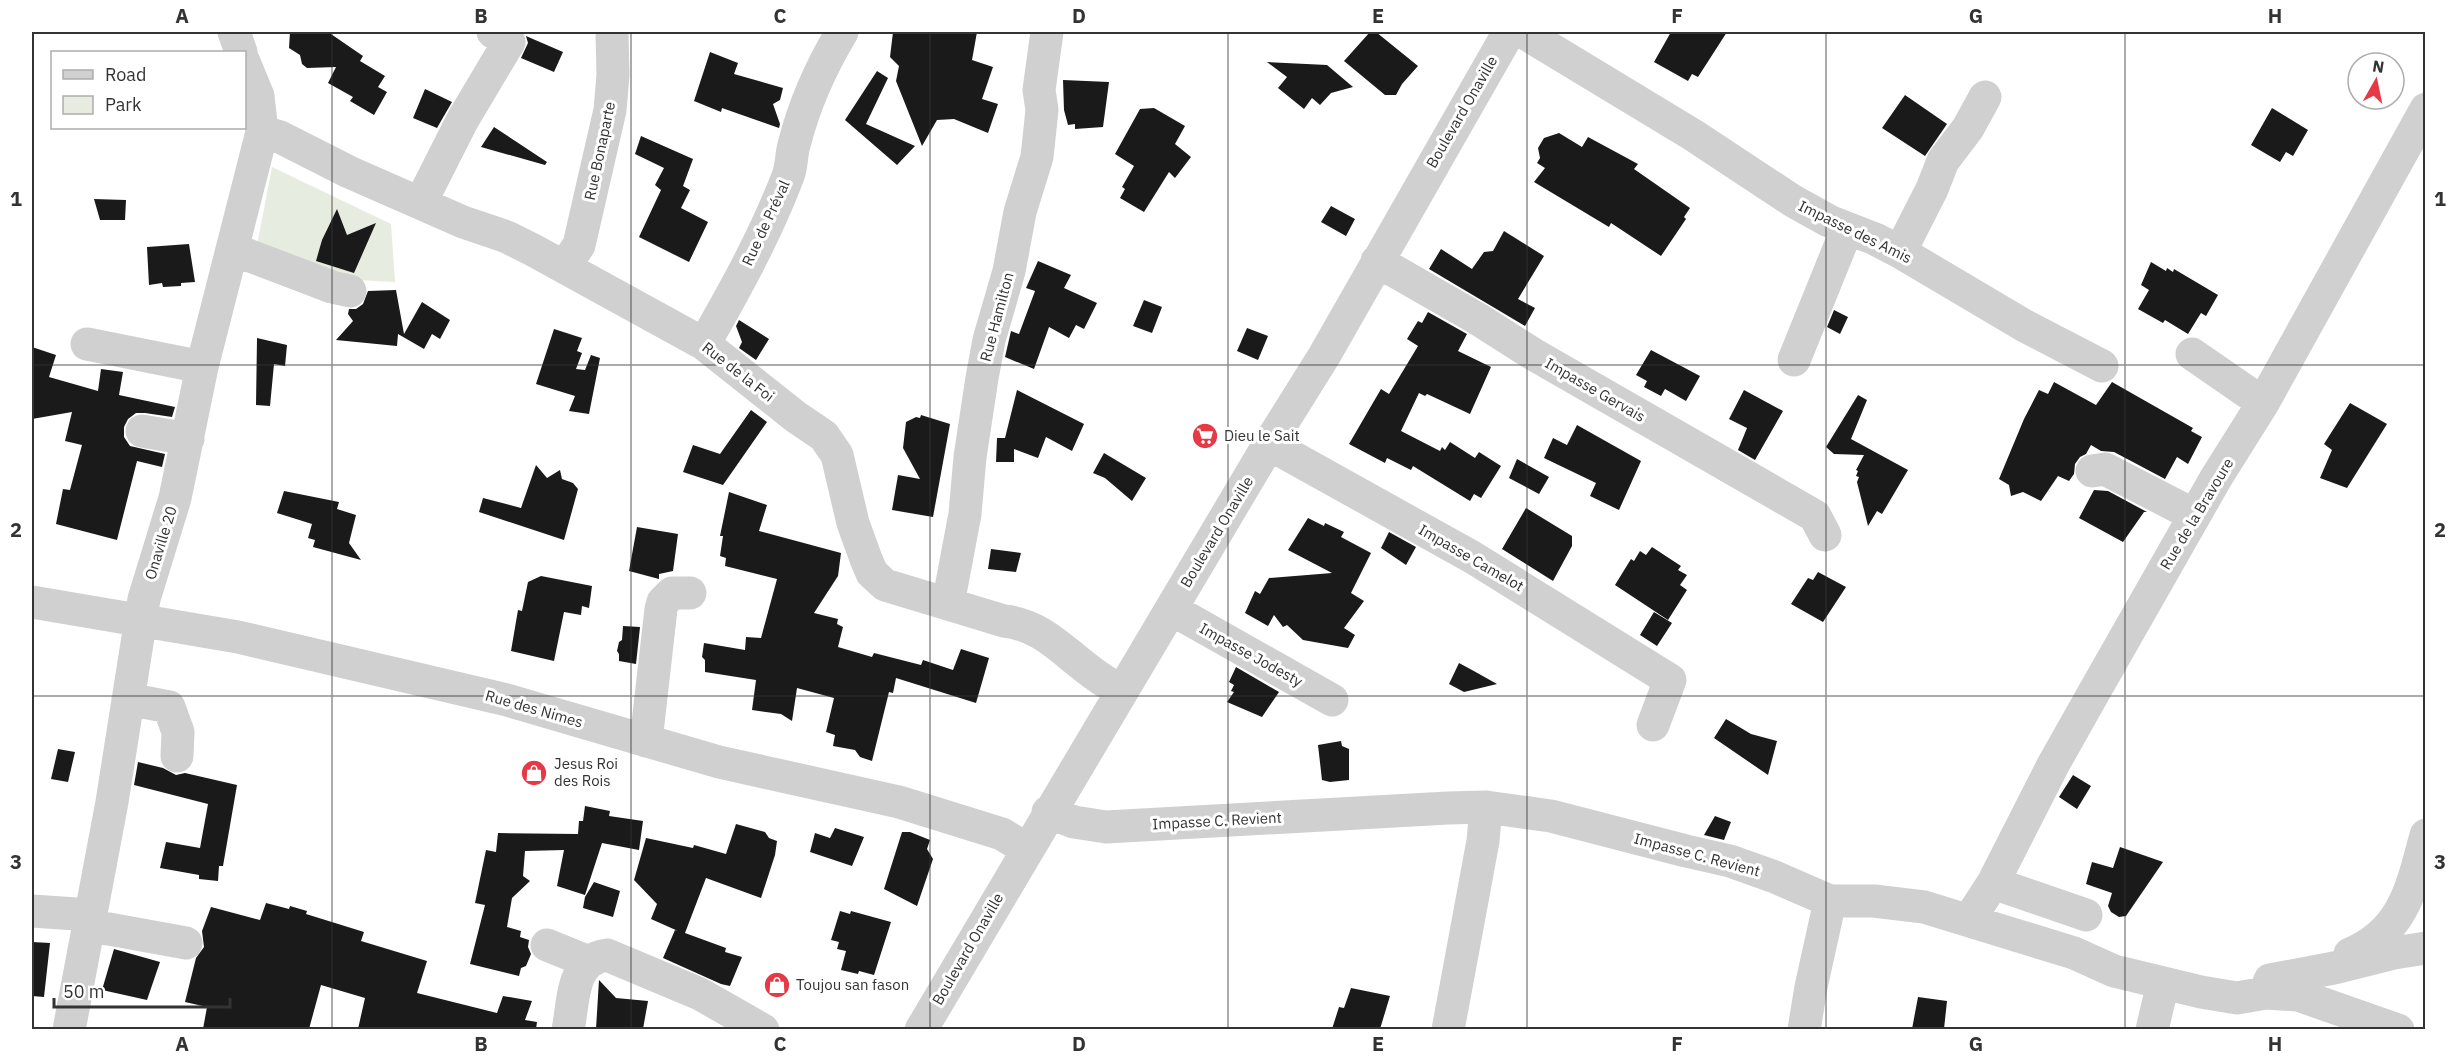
<svg xmlns="http://www.w3.org/2000/svg" width="2457" height="1061" font-family="'IBM Plex Sans',sans-serif">
<rect width="100%" height="100%" fill="#fff"/>
<path fill="#e6ecdf" d="M272,167L391,224L395,282L356,280L257,245Z"/>
<path fill="#1a1a1a" d="M290,32H328L363,56L360,61L385,76L378,87L387,92L374,115L350,101L353,97L328,83L336,67L307,68L302,64L300,55L289,48Z
M893,32H977L972,60L993,67L982,99L998,104L988,133L954,119L937,120L922,146L896,81L899,66L890,57Z
M1370,32H1376L1418,66L1402,84L1396,95H1385L1344,61Z
M1671,32H1727L1698,77L1692,74L1688,81L1654,62Z
M526,36L563,52L554,72L521,58L528,43Z
M710,52L738,63L734,74L783,88L780,100L773,104L780,124L779,128L722,108L721,112L694,101Z
M1267,62L1327,65L1353,87L1331,93L1320,105L1312,98L1304,109L1278,88L1287,77Z
M877,71L888,78L866,124L915,146L897,165L845,120Z
M1063,80L1109,82L1103,127L1075,129V124L1068,125L1064,110Z
M425,89L452,102L437,128L413,118Z
M1905,95L1947,124L1925,156L1882,128Z
M1154,108L1185,126L1175,144L1191,157L1175,178L1169,172L1144,212L1120,198L1125,189L1122,187L1134,166L1115,154L1140,109Z
M2272,108L2308,130L2293,156L2286,152L2280,162L2251,145Z
M494,127L547,162L545,165L481,147Z
M1559,133L1582,147L1588,137L1638,164L1634,169L1690,208L1684,217L1686,219L1661,256L1611,223L1609,227L1534,182L1545,168L1537,163L1540,158L1538,148L1544,138Z
M641,136L693,159L683,186L690,190L681,208L708,222L689,262L639,237L661,190L655,185L664,168L635,154Z
M94,199L126,200L125,220H100Z
M1331,206L1355,219L1346,236L1321,222Z
M337,209L347,235L376,223L354,273L316,261L322,240Z
M1504,231L1544,256L1518,299L1535,308L1525,326L1429,269L1441,249L1472,269L1484,252L1493,251Z
M189,244L195,282L181,283V286L163,287L162,283L149,285L147,247Z
M1038,261L1071,275L1064,288L1097,303L1084,329L1076,325L1069,338L1049,327L1034,369L1005,357L1011,331L1019,334L1035,291L1026,288Z
M2151,262L2166,271L2167,268L2173,272L2174,269L2218,295L2206,316L2201,313L2188,334L2165,320L2163,323L2138,309L2149,290L2141,285Z
M396,290L404,334L422,302L450,320L440,339L432,334L424,349L398,334L397,346L336,340L353,321L348,314L349,309H356L363,304L368,291Z
M1144,300L1162,307L1152,333L1133,326Z
M1834,310L1848,317L1840,334L1827,327Z
M1428,312L1467,334L1458,351L1491,367L1470,414L1427,394L1425,396L1419,393L1401,431L1440,451L1442,447L1445,450L1450,442L1475,458L1479,452L1501,466L1481,498L1474,494L1470,501L1413,466L1411,470L1387,458L1385,463L1349,444L1381,389L1389,394L1418,346L1407,339L1418,321L1422,323Z
M739,320L769,339L756,360L739,348L742,342L736,326Z
M1247,328L1268,336L1258,360L1237,351Z
M554,329L582,338L577,351L582,353L576,369L585,370L591,355L600,358L589,414L569,411L575,396L536,384Z
M257,338L287,345L285,366L274,364L270,406L256,405Z
M32,347L56,355L49,377L98,391L101,369L123,372L119,395L175,407L172,417L145,413H136L128,419L124,427V437L130,446L165,454L162,467L137,461L117,540L56,524L63,489L70,490L82,445L65,441L72,412L32,419Z
M1651,350L1700,376L1686,401L1665,389L1661,396L1644,387L1647,381L1636,375Z
M2054,382L2096,405L2112,382L2193,428L2191,431L2202,437L2188,464L2177,457L2165,479L2114,452L2101,451L2091,445L2086,454L2080,457L2075,464L2074,474L2069,481L2058,476L2041,501L2023,492L2011,496L2009,485L1999,479L2024,419L2039,390L2048,394Z
M1017,390L1084,424L1072,451L1046,437L1038,458L1014,449V462H996L997,438H1005Z
M1744,390L1783,411L1755,460L1738,450L1747,428L1729,419Z
M1858,395L1867,400L1851,439L1908,470L1882,514L1877,511L1868,526L1857,482L1859,477L1856,476L1858,471L1856,470L1864,455L1834,454L1826,447Z
M2350,403L2387,424L2347,488L2320,478L2332,450L2324,444Z
M751,410L767,422L723,485L683,472L693,445L720,454Z
M921,415L950,424L933,517L892,510L898,475L920,479L903,448L906,422L916,417L920,418Z
M1577,425L1641,461L1619,510L1590,496L1596,483L1544,458L1553,438L1567,445Z
M1104,453L1146,478L1132,501L1105,478L1093,473Z
M1517,459L1549,477L1539,494L1509,478Z
M536,465L547,478L560,470L562,479L573,483L578,489L564,540L479,512L483,498L521,508Z
M2094,490L2108,491L2147,512H2144L2123,542L2079,518Z
M284,491L339,502L337,509L356,515L349,543L361,560L313,547L315,540L308,538L312,524L277,513Z
M729,492L767,505L759,531L841,553L838,576L814,613L838,619L837,624L843,627L838,647L872,657L874,653L921,665L923,660L953,670L961,649L989,658L976,703L896,678L893,693L889,692L872,761L860,757L855,750L833,746L835,735L826,732L834,698L797,688L792,721L781,714L752,710L756,680L705,672V660L702,657L704,643L745,650L746,637L761,638L777,579L725,566L726,558L720,556L723,536H720Z
M1526,508L1572,536V546L1553,581L1502,549Z
M1308,518L1324,526L1325,523L1344,532L1341,537L1371,553L1351,593L1364,601L1344,628L1355,635L1348,648L1303,640L1287,625L1283,627L1274,615L1268,626L1245,613L1255,591L1260,594L1269,578L1332,573L1288,550Z
M637,527L678,534L673,571L659,574V579L629,571Z
M1389,532L1416,547L1406,565L1381,548Z
M1652,547L1681,566L1678,570L1687,575L1680,585L1687,590L1668,620L1615,585L1631,559L1634,561L1640,551L1646,555Z
M991,549L1021,553L1016,572L988,569Z
M1818,572L1846,587L1823,622L1791,604L1808,578L1813,580Z
M541,576L592,586L589,608L582,606L581,615L564,612L554,661L511,651L518,610L522,611L528,582Z
M1654,612L1672,623L1657,646L1640,635Z
M623,626L640,627L636,664L619,661V654L617,651L619,642L622,640Z
M1459,663L1472,670L1497,684L1464,692L1449,684Z
M1236,667L1279,692L1262,717L1227,702L1234,692L1231,691L1234,685L1229,682Z
M1726,719L1751,734L1777,741L1768,775L1714,738Z
M1341,741L1342,746L1349,749V780L1330,782L1322,780L1318,745Z
M58,749L75,752L68,782L51,779Z
M138,762L163,768L176,775L185,773L237,785L223,866H219L218,881L199,879V875L160,868L166,842L200,848L208,804L134,785Z
M2073,775L2091,786L2077,809L2059,797Z
M585,806L610,811L609,816L643,821L639,850L602,843L585,895L557,886L564,850L525,851L523,876L530,881L512,898L507,927L521,931L520,937L529,940L528,947L531,954L526,966L521,968L519,976L470,964L485,905L475,903L486,850L496,852L498,833L578,834L579,821H583Z
M1715,816L1731,822L1724,840L1704,835Z
M736,824L765,832L769,838L777,841L775,855L761,898L706,878L685,933L726,948L725,952L742,957L730,986L721,984L663,958L675,930L678,931L651,919L657,904L634,880L646,838L693,848L694,845L726,854Z
M835,828L864,837L852,866L810,852L815,833L830,838Z
M902,832H910L930,840L927,849L933,859L917,906L884,889Z
M2120,847L2163,862L2126,916L2119,917L2111,912L2108,906L2112,893L2086,884L2092,862L2113,868Z
M594,882L620,891L613,917L583,908L585,897Z
M266,903L289,909L290,906L307,911L306,914L364,932L361,941L427,961L417,993L497,1013L503,996L532,1001L525,1020L537,1022L536,1029H358L365,998L321,985L309,1029H203L207,1007L185,1002L196,958L204,947L202,931L211,907L260,920Z
M840,911L850,914L851,911L891,922L874,975L859,971L858,974L841,970L846,951L837,949L839,942L831,940Z
M32,942L50,943L44,997L32,996Z
M114,949L160,962L147,1000L102,990Z
M599,980L616,998L648,1001L643,1029H596Z
M1351,988L1390,996L1380,1029H1332L1339,1007L1344,1008Z
M1918,997L1947,1001L1944,1029H1912Z"/>
<g fill="none" stroke-linecap="round" stroke-linejoin="round">
<path stroke="#d0d0d0" stroke-width="33" d="M234,32L241,52
M1523,32L1693,135L1793,201L1829,221L1875,239L1900,252L2025,326L2102,366
M262,132L280,137L349,172L463,222L507,237L533,250L704,344L796,417L824,436L837,455L853,523L866,559L872,573L885,585L1004,621C1044,625 1066,655 1097,676C1105,682 1113,686 1121,691
M421,202L462,121L509,42L493,32
M232,249L332,287L350,291
M1900,252L1932,189L1943,161L1968,128L1985,97
M1377,261L1478,319L1533,354L1815,516L1825,535
M565,266L579,245L610,110L613,75L612,32
M87,344L202,367
M704,344C735,290 766,234 788,176C792,166 791,155 794,145C804,105 821,67 842,32
M2192,354L2263,403
M1794,360L1847,229
M142,431L188,439
M1269,444L1472,557L1670,680L1653,725
M2092,471L2105,469L2194,515
M32,602L238,637L507,700L719,762L899,802L1002,834L1026,849
M948,604L965,514L970,457L982,378L989,340L1009,271L1020,212L1037,157L1042,110L1039,90L1047,32
M1171,609L1332,700
M128,699L169,707L178,732L177,756
M646,741L661,609L663,602L672,593H690
M1048,812L1074,822L1106,827L1448,808L1486,807L1551,816L1686,851L1730,861L1775,877L1830,901H1874L1924,907L2074,953L2114,971L2201,992L2237,998L2266,993L2298,995L2398,1030
M1993,883L2086,915
M32,911L91,915
M1969,920L1993,883L2053,765L2093,694L2216,478L2263,403L2426,109
M89,927L109,929L186,943
M547,945L589,962
M2350,954C2404,932 2412,887 2426,835
M2267,988L2270,980L2334,968L2394,953L2426,948
M69,1030L112,802L144,599L175,498L202,367L262,132L258,96L244,62
M568,1030C574,1000 571,960 607,955L700,994L763,1030
M921,1030L1269,444L1324,356L1509,32
M1448,1030L1483,841L1486,807
M1804,1030L1811,987L1830,901
M2152,1030L2163,983"/>
</g>
<path fill="none" stroke="#333" stroke-width="1.5" stroke-opacity="0.55" d="M332,32V1030M631,32V1030M930,32V1030M1228,32V1030M1527,32V1030M1826,32V1030M2125,32V1030M32,365H2426M32,696H2426"/>
<defs>
<g id="supermarket-disc" transform="scale(1.35)"><circle r="9.5" fill="#e63946" stroke="#fff"/><path d="M-6-5.5h2.5l.6 2H6L4.5 2H-2.5L-4.4-4H-6ZM-1.5 3.2a1.3 1.3 0 1 0 .1 0ZM3 3.2a1.3 1.3 0 1 0 .1 0Z" fill="#fff"/></g>
<g id="shop-disc" transform="scale(1.35)"><circle r="9.5" fill="#e63946" stroke="#fff"/><path d="M-5-2.5h2.3a2.7 3.5 0 0 1 5.4 0H5L5.5 6h-11ZM-1.5-2.5h3a1.5 2.3 0 0 0-3 0Z" fill="#fff"/></g>
</defs>
<g fill-rule="evenodd">
<use href="#supermarket-disc" x="1205" y="436"/>
<use href="#shop-disc" x="534" y="773"/>
<use href="#shop-disc" x="777" y="985"/>
</g>
<g text-anchor="middle" stroke-width="6" stroke-linejoin="round" paint-order="stroke">
<g font-size="15" fill="#333" stroke="#fff">
<text transform="translate(1462 112) rotate(-60)" y="5">Boulevard Onaville</text>
<text transform="translate(600 151) rotate(-78)" y="5">Rue Bonaparte</text>
<text transform="translate(766 223) rotate(-65)" y="5">Rue de Préval</text>
<text transform="translate(1855 232) rotate(26)" y="5">Impasse des Amis</text>
<text transform="translate(997 317) rotate(-75)" y="5">Rue Hamilton</text>
<text transform="translate(738 372) rotate(38)" y="5">Rue de la Foi</text>
<text transform="translate(1595 390) rotate(30)" y="5">Impasse Gervais</text>
<text transform="translate(2197 514) rotate(-59)" y="5">Rue de la Bravoure</text>
<text transform="translate(1217 532) rotate(-59)" y="5">Boulevard Onaville</text>
<text transform="translate(161 543) rotate(-73)" y="5">Onaville 20</text>
<text transform="translate(1471 558) rotate(30)" y="5">Impasse Camelot</text>
<text transform="translate(1251 655) rotate(29)" y="5">Impasse Jodesty</text>
<text transform="translate(534 709) rotate(16)" y="5">Rue des Nimes</text>
<text transform="translate(1217 821) rotate(-3)" y="5">Impasse C. Revient</text>
<text transform="translate(1697 855) rotate(15)" y="5">Impasse C. Revient</text>
<text transform="translate(968 949) rotate(-60)" y="5">Boulevard Onaville</text>
</g>
<g font-size="15" fill="#333" stroke="#fff" text-anchor="start">
<text x="1224" y="441">Dieu le Sait</text>
<text x="554" y="769">Jesus Roi<tspan x="554" dy="17">des Rois</tspan></text>
<text x="796" y="990">Toujou san fason</text>
</g>
</g>
<rect width="2457" height="1061" fill="none" stroke="#ffffff" stroke-width="66"/>
<rect x="51" y="51" width="195" height="78" fill="#ffffff" stroke="#adadad" stroke-width="1.5"/>
<rect x="63" y="70" width="30" height="9" fill="#d0d0d0" stroke="#adadad" stroke-width="1.5"/>
<text x="105" y="81" font-size="18" fill="#333333">Road</text>
<rect x="63" y="96" width="30" height="18" fill="#e6ecdf" stroke="#adadad" stroke-width="1.5"/>
<text x="105" y="111" font-size="18" fill="#333333">Park</text>
<g transform="translate(2376 81) rotate(9)"><circle r="28" fill="#ffffff" stroke="#adadad" stroke-width="1.5"/>
<path d="M0-4.5L10 22L0 15L-10 22Z" fill="#e63946"/>
<text y="-9" font-size="16" font-weight="bold" text-anchor="middle" fill="#333333">N</text>
</g>
<path d="M54 998v9h176v-9" fill="none" stroke="#333333" stroke-width="3"/>
<text x="63" y="998" font-size="18" fill="#333333" stroke="#ffffff" stroke-width="4.5" paint-order="stroke">50 m</text>
<rect x="33" y="33" width="2391" height="995" fill="none" stroke="#333" stroke-width="2"/>
<g font-size="20" text-anchor="middle" font-weight="bold" fill="#333">
<text x="182" y="23">A</text>
<text x="481" y="23">B</text>
<text x="780" y="23">C</text>
<text x="1079" y="23">D</text>
<text x="1378" y="23">E</text>
<text x="1677" y="23">F</text>
<text x="1976" y="23">G</text>
<text x="2275" y="23">H</text>
<text x="16" y="206">1</text>
<text x="2440" y="206">1</text>
<text x="16" y="537">2</text>
<text x="2440" y="537">2</text>
<text x="16" y="869">3</text>
<text x="2440" y="869">3</text>
<text x="182" y="1051">A</text>
<text x="481" y="1051">B</text>
<text x="780" y="1051">C</text>
<text x="1079" y="1051">D</text>
<text x="1378" y="1051">E</text>
<text x="1677" y="1051">F</text>
<text x="1976" y="1051">G</text>
<text x="2275" y="1051">H</text>
</g>
</svg>
